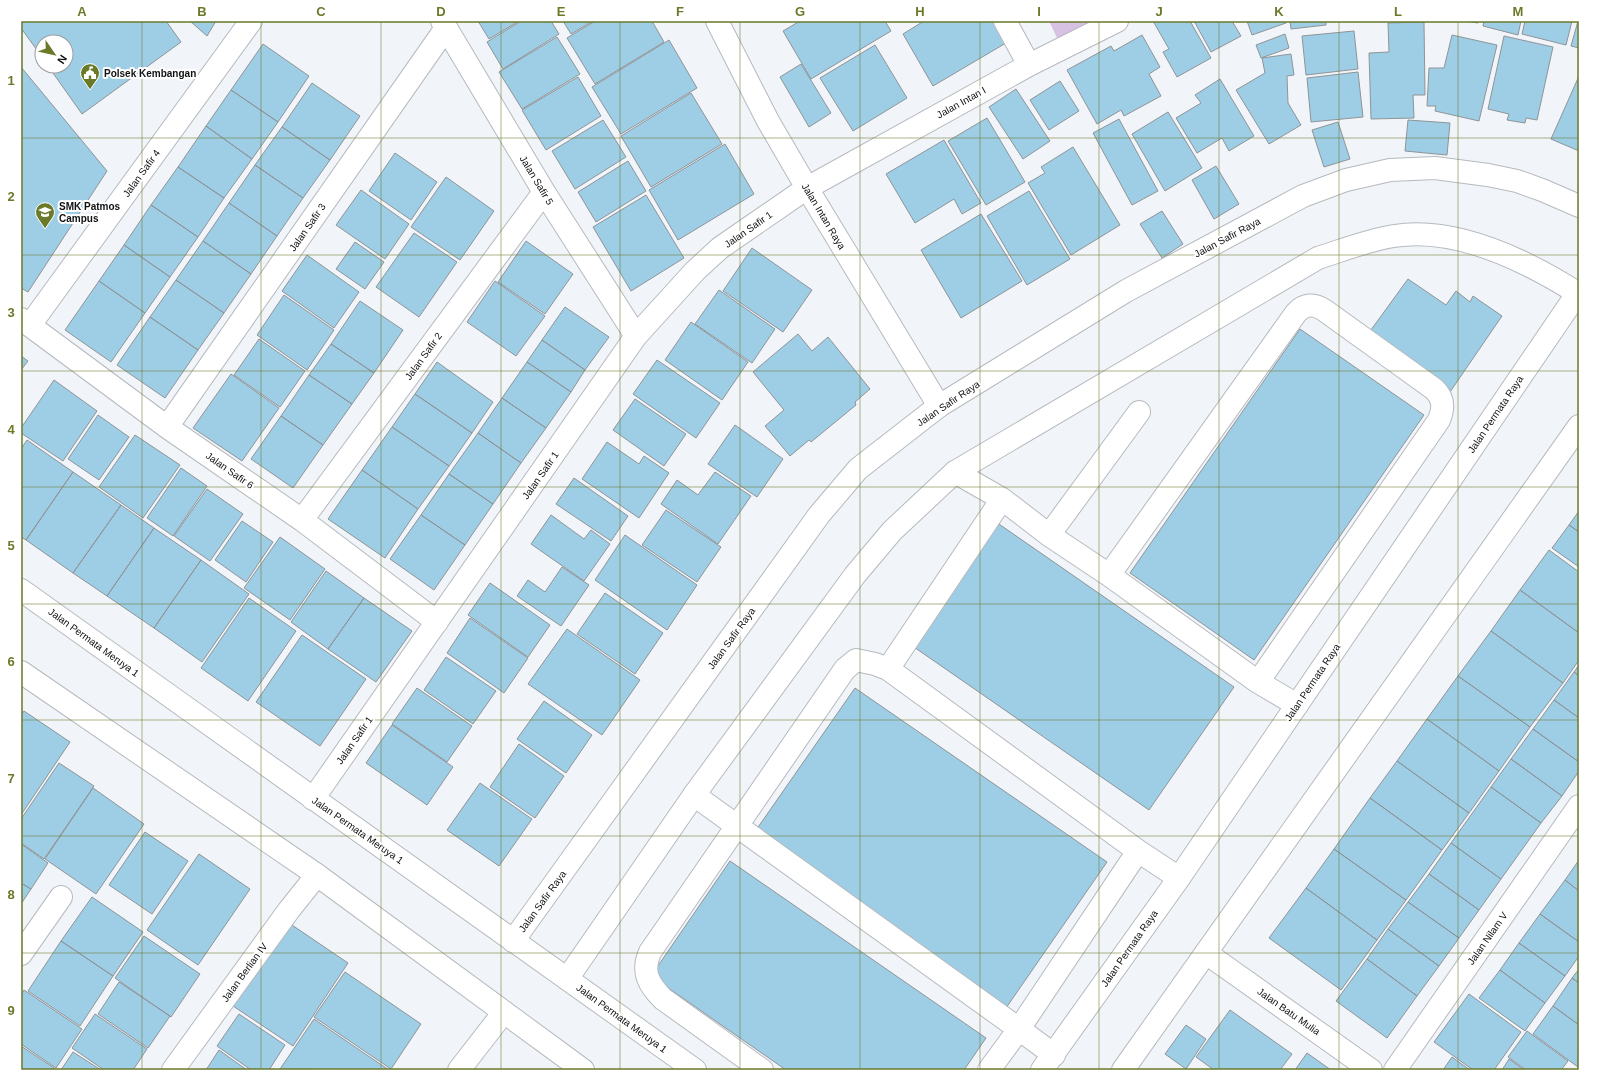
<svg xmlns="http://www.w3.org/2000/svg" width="1600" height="1091" font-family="Arial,sans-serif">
<rect width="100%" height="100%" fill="#f1f4f9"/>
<path fill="#d7c2e4" d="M1049,21H1103L1060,44Z"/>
<path fill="#9dcee6" stroke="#8f9497" d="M21,21H166L181,42L82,114L48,66H66V42H42V57L21,28Z
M190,21H216L207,36Z
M478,21H519L489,39Z
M521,21H551L559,34L503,69L487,42Z
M563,21H593L571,34Z
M595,21H652L664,42L595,84L567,38Z
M800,21H885L891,31L811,79L783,31Z
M924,21H993L1006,43L933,86L903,34Z
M1153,21H1190L1211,58L1177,77L1163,52L1169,49Z
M1194,21H1232L1241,36L1211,52Z
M1247,21H1285L1286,23L1252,35Z
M1290,21H1326V25L1291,29Z
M1464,21H1478V23Z
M1484,21H1521L1518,35L1483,26Z
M1525,21H1572L1566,45L1522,34Z
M1578,21H1579V48L1571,46Z
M1424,22L1425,95H1413L1414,118L1371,119L1369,53L1389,52L1388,23Z
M1354,31L1358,69L1306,75L1302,36Z
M1285,34L1289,48L1261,58L1256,45Z
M1142,35L1160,67L1149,74L1161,96L1124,116L1121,110L1097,124L1067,70L1111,46L1114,51Z
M1452,35L1497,45L1479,121L1435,111L1436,106H1427L1429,68H1444Z
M1504,36L1553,47L1537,120L1526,118L1525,123L1507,120L1509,114L1488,109Z
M557,37L580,74L522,109L499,72Z
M669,40L697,88L621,134L592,87Z
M263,44L309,76L278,122L231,90Z
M875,45L907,98L853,131L820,78Z
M1291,54L1294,75L1287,76L1288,103L1301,125L1269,144L1236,90L1265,73L1262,58Z
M801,64L831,113L809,127L780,77Z
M21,67L107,171L28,292L21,288Z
M1358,72L1363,117L1311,122L1307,78Z
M1579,76V151L1551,139Z
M578,77L601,116L546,150L522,110Z
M1220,79L1254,136L1229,151L1222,138L1197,153L1176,118L1201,103L1195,95Z
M1060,81L1079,111L1049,130L1030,100Z
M312,83L360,116L330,160L282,127Z
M1016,89L1050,141L1023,159L989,107Z
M231,90L278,122L252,159L206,126Z
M691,93L722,144L651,187L621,136Z
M1168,112L1202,168L1165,191L1132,134Z
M987,118L1025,182L986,205L948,141Z
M1119,119L1158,191L1132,205L1093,133Z
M603,120L626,157L575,189L552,151Z
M1408,120L1450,123L1447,155L1405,151Z
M1338,122L1350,159L1324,167L1312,130Z
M206,126L252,159L224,198L178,167Z
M282,127L330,160L303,198L255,165Z
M944,140L981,203L962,214L954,199L915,223L886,174Z
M725,144L754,194L678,240L649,190Z
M1073,147L1120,225L1071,255L1028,183L1045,173L1041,167Z
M395,153L437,182L411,220L369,191Z
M628,161L646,191L596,222L578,192Z
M255,165L303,198L277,236L229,203Z
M1216,166L1239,204L1214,219L1192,180Z
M178,167L224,198L198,237L151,205Z
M446,177L494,211L460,260L411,227Z
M361,190L409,224L385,259L336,225Z
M1029,191L1070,259L1027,285L987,216Z
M646,195L684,258L631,291L593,227Z
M229,203L277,236L251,274L203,241Z
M151,205L198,237L170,277L124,245Z
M1162,211L1183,244L1162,258L1140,224Z
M981,214L1022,281L961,318L921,250Z
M414,233L457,262L419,317L376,287Z
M203,241L251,274L224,313L176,280Z
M526,241L573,274L545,314L498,282Z
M355,242L384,262L365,289L336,269Z
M124,245L170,277L145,313L99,281Z
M752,248L812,290L783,332L723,291Z
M307,255L359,292L334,328L282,291Z
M1408,279L1446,305L1456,291L1470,302L1473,296L1502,316L1450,392L1368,334Z
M176,280L224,313L198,350L150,317Z
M99,281L145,313L111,362L65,330Z
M495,281L545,316L516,356L467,322Z
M719,290L775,329L752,363L695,324Z
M284,295L334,330L307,370L257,335Z
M360,301L403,330L374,373L331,344Z
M565,307L609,337L585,370L542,340Z
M150,317L198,350L165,398L117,365Z
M691,322L748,362L722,400L665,360Z
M1300,329L1424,415L1254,660L1130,573Z
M798,334L812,351L828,337L870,389L855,402L856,405L811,442L809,440L790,456L765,426L784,410L753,372Z
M259,339L305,371L280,407L234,375Z
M542,340L585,370L571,392L527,362Z
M331,344L374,373L352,404L309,375Z
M21,356L28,361L21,370Z
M657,360L720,403L696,438L633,394Z
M437,362L493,402L472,433L415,394Z
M527,362L571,392L546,428L502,398Z
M231,374L279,408L242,461L193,428Z
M309,375L352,404L323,445L281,416Z
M54,380L97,411L63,461L21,433V428Z
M415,394L472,433L449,466L392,427Z
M502,398L546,428L521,463L478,433Z
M635,399L686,434L664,466L613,430Z
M98,415L129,437L99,480L68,459Z
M281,416L323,445L293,488L251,459Z
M735,425L783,459L757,497L708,464Z
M392,427L449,466L418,509L362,470Z
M478,433L521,463L493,504L449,474Z
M135,435L180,465L143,518L99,487Z
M27,440L73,472L26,540L21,537V449Z
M607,442L639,464L644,456L669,473L639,518L582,479Z
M181,468L207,486L173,536L147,518Z
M362,470L418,509L385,558L328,519Z
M73,472L121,505L73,573L26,540Z
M715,472L751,496L718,544L661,504L677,480L698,495Z
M449,474L493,504L465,545L421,515Z
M574,478L628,516L611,541L556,504Z
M207,489L243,514L210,561L174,536Z
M121,505L154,528L107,596L73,573Z
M666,510L721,547L697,582L642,545Z
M1579,511V532L1569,525Z
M421,515L465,545L434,590L390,559Z
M551,515L584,539L591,530L610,544L584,581L531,544Z
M242,521L273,542L246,582L215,560Z
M996,522L1234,687L1149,810L911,645Z
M1569,525L1579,532V567L1552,548Z
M154,528L201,560L154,628L107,596Z
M625,535L697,585L667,630L595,580Z
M280,537L325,569L290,620L244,588Z
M1549,550L1579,572V633L1520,590Z
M201,560L249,594L202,662L154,628Z
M562,567L589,585L561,626L517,596L528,580L545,592Z
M326,571L364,598L328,649L291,622Z
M490,583L550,625L528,657L468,615Z
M1520,590L1579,633V660L1563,683L1491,631Z
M605,593L663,633L635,674L577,634Z
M249,598L296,631L248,701L201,668Z
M364,598L412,631L376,682L328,649Z
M470,618L528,658L504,693L447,653Z
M567,629L640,680L602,735L528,684Z
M1491,631L1563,683L1530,727L1458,676Z
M302,635L366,679L320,746L256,702Z
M446,657L496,691L473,724L424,690Z
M1579,665V676L1574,672Z
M1574,672L1579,676V718L1554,700Z
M1458,676L1530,727L1499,771L1427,719Z
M417,688L472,726L447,762L392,724Z
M855,688L1107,862L1006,1008L754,833Z
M1554,700L1579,718V762L1533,729Z
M544,701L592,735L566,773L517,739Z
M24,711L70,742L21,815V715Z
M1427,719L1499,771L1469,813L1397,761Z
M392,725L453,767L427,805L366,763Z
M1533,729L1579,762V771L1562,796L1511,759Z
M519,744L564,776L535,818L490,787Z
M1511,759L1562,796L1541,823L1491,787Z
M1397,761L1469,813L1442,850L1370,798Z
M59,763L94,786L44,859L21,843V819Z
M480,783L532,819L499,866L447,830Z
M1491,787L1541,823L1501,879L1451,843Z
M93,788L144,824L96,894L45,859Z
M1370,798L1442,850L1406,900L1334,849Z
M145,832L188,861L152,914L109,885Z
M1451,843L1501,879L1479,910L1429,874Z
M21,844L48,863L31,889L21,883Z
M1334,849L1406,900L1377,940L1306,888Z
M199,854L250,889L198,965L147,930Z
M1579,860V891L1565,880Z
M730,861L986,1038L964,1070H786L651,976Z
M1429,874L1479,910L1459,938L1408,902Z
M1565,880L1579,891V942L1540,914Z
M21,883L31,889L21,904Z
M1306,888L1377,940L1341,990L1269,938Z
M92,897L143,932L113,976L61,941Z
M1408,902L1459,938L1439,966L1388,929Z
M1540,914L1579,942V956L1565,976L1519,943Z
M289,923L348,963L293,1046L233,1006Z
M1388,929L1439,966L1417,996L1367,959Z
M144,936L200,974L171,1017L115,978Z
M61,941L113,976L80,1026L28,991Z
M1519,943L1565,976L1545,1003L1500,970Z
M1367,959L1417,996L1387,1038L1336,1001Z
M1579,969V983L1572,978Z
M1500,970L1545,1003L1525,1031L1479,998Z
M345,972L421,1024L391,1069L314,1017Z
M1572,978L1579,983V1025L1553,1006Z
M119,982L170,1016L148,1048L98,1014Z
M24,990L82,1029L56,1068L21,1044V995Z
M1469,994L1521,1032L1494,1070H1473L1434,1042Z
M1553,1006L1579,1025L1578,1067L1533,1034Z
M1230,1010L1292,1054L1280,1070H1214L1196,1057Z
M95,1014L147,1049L133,1070H104L72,1048Z
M239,1014L285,1045L269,1070H251L217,1046Z
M314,1019L389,1070H388L280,1069Z
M1186,1025L1206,1039L1186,1069L1165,1054Z
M1527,1031L1568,1061L1561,1070H1526L1508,1057Z
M21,1046L54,1068L53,1070H21Z
M219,1050L247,1070H206Z
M73,1052L101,1070H61Z
M1307,1053L1331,1070H1295Z
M1452,1057L1470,1070H1443Z
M1509,1059L1524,1070H1502Z"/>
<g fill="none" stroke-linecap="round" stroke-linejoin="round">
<g stroke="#b6babe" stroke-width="24">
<path id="minor" d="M442,21L544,192L636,336
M717,21L768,121L807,188L939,406
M1005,21L1029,65
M21,319L167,427L302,520L437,622
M30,325L251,21
M167,427L446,28
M955,472L1002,499L1049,535L1109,575L1258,682L1297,705
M302,520L544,192
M1049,535L1139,412
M1109,575L1296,313C1304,304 1314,303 1324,310L1434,389C1444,398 1444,408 1439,420L1258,682
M888,669L1002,499
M694,795L1019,1029L1054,1055
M313,799L636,336L695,271L720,248L807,188L1029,65L1117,21
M1206,953L1371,1070
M21,954L61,897
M173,1070L289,910L317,875
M459,1070L504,1012
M762,1070L663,999C649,985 641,972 650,952L845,669L856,660L875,664L888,669L1138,851L1179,878
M989,1070L1019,1029L1138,851
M1395,1070L1579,806"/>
</g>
<g stroke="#b6babe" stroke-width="24">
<path id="tertiary" d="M21,590L695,1070
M21,672L317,875L583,1070
M513,941L819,515L858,469L939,406L1126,291L1303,196L1346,180L1390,170L1435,168L1488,175L1517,181L1542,190L1579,206
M567,979L694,795L855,575L892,531L955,472L1318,258C1343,250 1368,240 1394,236C1456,226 1527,261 1579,294
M1042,1070L1179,878L1579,291
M1123,1070L1579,426"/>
</g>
<use href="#minor" stroke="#fff" stroke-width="22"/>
<use href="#tertiary" stroke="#fff" stroke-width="22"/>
</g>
<path fill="none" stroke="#6a7a29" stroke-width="1" stroke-opacity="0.55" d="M142,21V1070M261,21V1070M381,21V1070M501,21V1070M620,21V1070M740,21V1070M860,21V1070M980,21V1070M1099,21V1070M1219,21V1070M1339,21V1070M1458,21V1070M21,138H1579M21,255H1579M21,371H1579M21,487H1579M21,604H1579M21,720H1579M21,836H1579M21,953H1579"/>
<defs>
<g id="civic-pin" transform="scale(1)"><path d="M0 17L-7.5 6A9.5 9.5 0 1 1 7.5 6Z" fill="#6a7a29" stroke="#fff"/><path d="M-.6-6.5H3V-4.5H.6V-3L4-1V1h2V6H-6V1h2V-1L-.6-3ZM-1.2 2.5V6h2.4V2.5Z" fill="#fff"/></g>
<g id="school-pin" transform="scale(1)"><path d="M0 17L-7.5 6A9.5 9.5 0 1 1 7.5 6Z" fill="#6a7a29" stroke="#fff"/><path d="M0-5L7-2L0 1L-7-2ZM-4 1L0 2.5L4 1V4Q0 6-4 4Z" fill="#fff"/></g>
</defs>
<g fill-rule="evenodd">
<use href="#civic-pin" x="90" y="73"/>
<use href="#school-pin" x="45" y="212"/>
</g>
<g text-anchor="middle" stroke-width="4" stroke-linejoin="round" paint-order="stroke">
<g font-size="10" font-weight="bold" fill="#101112" stroke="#fff" text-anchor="start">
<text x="104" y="77">Polsek Kembangan</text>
<text x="59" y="210">SMK Patmos<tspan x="59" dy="12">Campus</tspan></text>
</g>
<g font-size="10" fill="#101112" stroke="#fff">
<text transform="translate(961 102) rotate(-29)" y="4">Jalan Intan I</text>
<text transform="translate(141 173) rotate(-54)" y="4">Jalan Safir 4</text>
<text transform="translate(537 180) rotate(59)" y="4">Jalan Safir 5</text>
<text transform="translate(824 216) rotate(59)" y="4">Jalan Intan Raya</text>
<text transform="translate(307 227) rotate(-55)" y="4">Jalan Safir 3</text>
<text transform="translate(748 229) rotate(-35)" y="4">Jalan Safir 1</text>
<text transform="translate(1227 237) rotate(-28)" y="4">Jalan Safir Raya</text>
<text transform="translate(423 356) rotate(-54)" y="4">Jalan Safir 2</text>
<text transform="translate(948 403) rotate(-34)" y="4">Jalan Safir Raya</text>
<text transform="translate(1495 414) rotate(-56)" y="4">Jalan Permata Raya</text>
<text transform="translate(230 470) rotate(35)" y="4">Jalan Safir 6</text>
<text transform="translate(540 475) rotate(-55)" y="4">Jalan Safir 1</text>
<text transform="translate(731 638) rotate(-54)" y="4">Jalan Safir Raya</text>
<text transform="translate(94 642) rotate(36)" y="4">Jalan Permata Meruya 1</text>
<text transform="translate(1312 682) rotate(-56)" y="4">Jalan Permata Raya</text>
<text transform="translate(354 740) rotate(-55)" y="4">Jalan Safir 1</text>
<text transform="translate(358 830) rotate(35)" y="4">Jalan Permata Meruya 1</text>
<text transform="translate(542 901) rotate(-54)" y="4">Jalan Safir Raya</text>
<text transform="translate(1487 938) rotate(-55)" y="4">Jalan Nilam V</text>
<text transform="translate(1129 948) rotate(-55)" y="4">Jalan Permata Raya</text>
<text transform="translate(244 972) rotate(-54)" y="4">Jalan Berlian IV</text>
<text transform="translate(1289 1011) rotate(35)" y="4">Jalan Batu Mulia</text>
<text transform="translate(622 1018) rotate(36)" y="4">Jalan Permata Meruya 1</text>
</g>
</g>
<rect width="1600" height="1091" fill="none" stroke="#ffffff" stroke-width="44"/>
<g transform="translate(54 54) rotate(124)"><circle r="19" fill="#ffffff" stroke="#9fa0a0"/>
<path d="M0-3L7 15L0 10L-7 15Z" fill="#6a7a29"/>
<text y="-6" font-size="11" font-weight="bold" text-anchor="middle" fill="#101112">N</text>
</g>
<rect x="22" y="22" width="1556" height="1047" fill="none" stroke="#6a7a29" stroke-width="1.5"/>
<g font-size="13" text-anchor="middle" font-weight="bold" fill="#6a7a29">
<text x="82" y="16">A</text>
<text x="202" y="16">B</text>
<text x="321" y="16">C</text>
<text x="441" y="16">D</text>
<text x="561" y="16">E</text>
<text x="680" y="16">F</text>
<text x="800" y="16">G</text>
<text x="920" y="16">H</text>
<text x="1039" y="16">I</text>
<text x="1159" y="16">J</text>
<text x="1279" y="16">K</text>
<text x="1398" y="16">L</text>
<text x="1518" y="16">M</text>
<text x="11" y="85">1</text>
<text x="11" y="201">2</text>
<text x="11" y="317">3</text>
<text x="11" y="434">4</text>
<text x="11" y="550">5</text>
<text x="11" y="666">6</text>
<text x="11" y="783">7</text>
<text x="11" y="899">8</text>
<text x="11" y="1015">9</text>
</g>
</svg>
